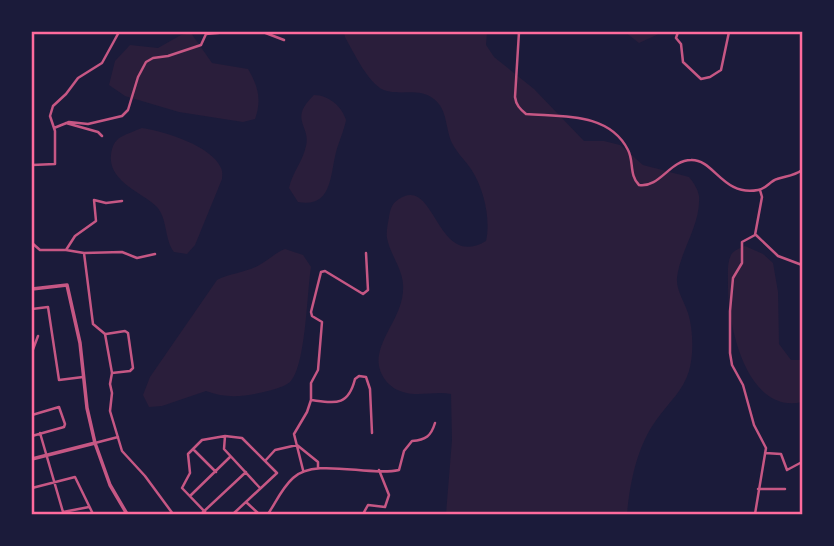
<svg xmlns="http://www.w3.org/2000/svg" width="834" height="546" font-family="Lora,serif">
<rect width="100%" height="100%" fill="#1b1b3a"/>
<path fill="#2a1e3b" d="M344,32H487L486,45L494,57L534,89L584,141H604L620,145L643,165L689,177C693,182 698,189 699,196C701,225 680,250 677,278C676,290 684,301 688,313C693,329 694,354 689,371C683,391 669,402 657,419C637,446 630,482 627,514H446L452,440L451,394C435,391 418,397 403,392C387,388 376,371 379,355C384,330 405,312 403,284C402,268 390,254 387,238C386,232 388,223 389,217C390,210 392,203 399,199C436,175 436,271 486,241C491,220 484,188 471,169C465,160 457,153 452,143C445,128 448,110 434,99C420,88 403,95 387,91C370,88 353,51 345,37Z
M625,32H663L639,43Z
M191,33L212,63L248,69C258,86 262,100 255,119L243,122L179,112L125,96L109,85L115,61L130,45L158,48L181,35Z
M314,95C328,95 342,106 346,120C344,131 339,141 336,152C330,176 332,208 298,202L289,188C292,173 303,161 306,146C311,125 288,120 314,95Z
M142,128C164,131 212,146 221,168C223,172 222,176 222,179L195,245L187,254L174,252C164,239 168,218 156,206C141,192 108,181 111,155C112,147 114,141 121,137C128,133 135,131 142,128Z
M745,246L763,254L773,263L778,292L779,344L791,360H802V402C746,415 727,323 728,283C728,274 727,263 731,255C734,250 740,248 745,246Z
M285,249L303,255L311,267C307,291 306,367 290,382C283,388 268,391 259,393C241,397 224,398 206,391L162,406L149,407L143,395L150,377L217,280C231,273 249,272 261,264C270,259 275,253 285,249Z"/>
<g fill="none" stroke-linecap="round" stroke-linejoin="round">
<path stroke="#c65784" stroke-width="2.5" d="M263,32L284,40
M519,32L515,97C516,105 520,109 526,114C562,117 609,112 628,150C634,161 629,175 639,185C660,188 670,160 691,160C714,159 723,197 758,190C766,189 770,181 777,179C786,176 794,176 802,170
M678,32L676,38L681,44L683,62L701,79L710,77L721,70L729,32
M66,123L98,132L102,136
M54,128L69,122L88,124L122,116L128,110L138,77L146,62L153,58L168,56L201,45L206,34L228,32
M32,165L55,164V131L50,116L53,106L66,94L78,78L102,63L119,32
M755,235L762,197L760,190
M756,235L778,256L802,265
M32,243L40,250H66L75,236L96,221L94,200L106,203L122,201
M66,250L84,253L122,252L137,258L155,254
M84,253L93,324L105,334L112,373L110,384L112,393L110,411L122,451L145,476L173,514
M32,309L48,307L59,380L83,377
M106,334L125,331L128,333L133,368L130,371L112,373
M32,352L38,336
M311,400C335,403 348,407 355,379L359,376L366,377L370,389L372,433
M32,415L59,407L65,424L64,427L32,436
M40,433L63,512L89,507
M225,436L224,449L260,488
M95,443L118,437
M193,449L216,472
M765,453L781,454L787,470L802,462
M265,461L275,450L297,445L318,462V468
M303,470L294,434L307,412L311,400V383L318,370L322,322L312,316L311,312L321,272L325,271L363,294L368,290L366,253
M32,488L75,477L93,514
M758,489H785
M190,496L230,457
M246,502L259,514
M201,514L246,472
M207,514L182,488L190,473L188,454L202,440L225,436L242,438L277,473L233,514
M268,514C276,502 282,488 293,478C315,457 369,477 399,470L404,451L412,441C426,440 431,436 435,423
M363,514L368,505L385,507L389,495L379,470
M755,514L766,448L754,425L743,385L732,365L730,353V311L733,278L742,263V242L755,235"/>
<path stroke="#c65784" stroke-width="3.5" d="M32,289L67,285L80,343L87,408L95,443L110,485L127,514
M32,459L95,443"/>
</g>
<rect width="834" height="546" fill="none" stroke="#1b1b3a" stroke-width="66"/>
<rect x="33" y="33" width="768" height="480" fill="none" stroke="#ff6b9d" stroke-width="2.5"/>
</svg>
